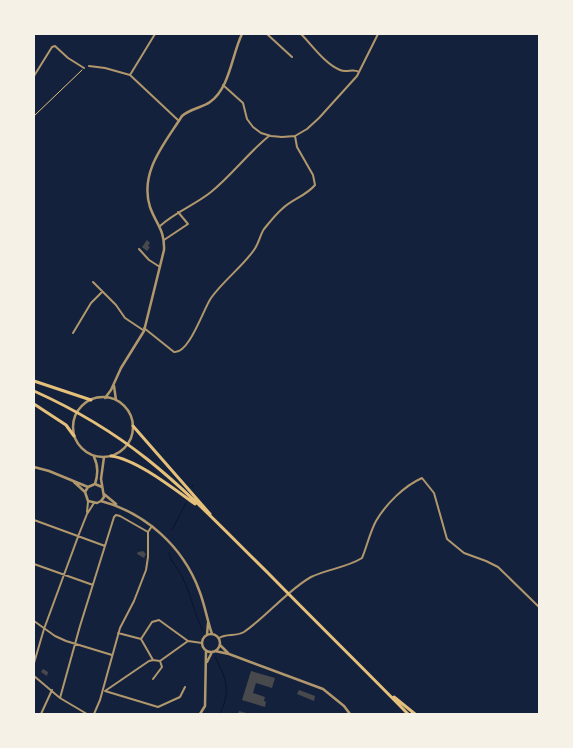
<svg xmlns="http://www.w3.org/2000/svg" width="573" height="748" font-family="Rubik,sans-serif">
<rect width="100%" height="100%" fill="#14213d"/>
<g fill="none" stroke-linecap="round" stroke-linejoin="round">
<path stroke="#0b132b" stroke-width="1" d="M192,487L193,485
M172,530L186,503
M169,553C170,560 175,565 179,571C190,589 193,611 203,631
M215,657C227,681 231,689 220,714"/>
</g>
<path fill="#48494c" d="M147,240L150,243L148,246L150,247L147,251L142,247Z
M143,551L146,554L144,558L137,554L138,552Z
M43,669L48,672L47,676L41,672Z
M251,671L275,678L272,688L256,683L253,693L265,697L264,701L266,702L265,707L242,700Z
M299,690L315,696L314,701L297,694Z
M239,711L250,714H238Z"/>
<g fill="none" stroke-linecap="round" stroke-linejoin="round">
<path stroke="#e5c07b" stroke-width="1" d="M34,116L82,70"/>
<path stroke="#b1986c" stroke-width="2" d="M267,34L292,57
M301,34C312,45 325,64 340,70C347,73 353,68 359,72
M89,66L105,68L130,75L179,121
M130,75L155,34
M34,76L52,47L55,46L68,58L84,68
M223,85L243,103L247,119L253,127L261,133L271,136L282,137L295,136L307,129L319,118L357,76L378,34
M160,226C175,212 195,205 211,192C232,175 248,153 269,136
M164,240L188,224L178,212
M139,249L149,260L160,267
M93,282L116,305L125,318L143,330
M144,328L174,352C189,354 203,310 211,298C224,280 242,267 254,250C259,243 260,235 264,229C269,223 276,214 282,209C292,199 306,196 315,185L313,175L297,147L295,136
M73,333L91,303L102,292
M87,512L88,502
M34,520L105,546
M34,564L93,585
M34,621L55,636L66,641L112,655
M118,633L141,639L152,622L159,620L188,641
M219,638C227,633 235,637 244,632C266,617 289,589 311,577C327,569 346,568 362,558C367,546 370,532 376,521C386,504 404,486 422,478L434,493L447,539L464,553L486,561L498,567L539,607
M141,639L153,660
M34,663L44,629L79,534L87,514L94,503
M34,676L60,698L87,714
M153,679L162,667L160,661
M105,691L149,661L153,660L160,661L188,641L202,643
M105,691L158,707L180,697L185,687
M60,698L80,626L114,517L116,515L120,516L148,532
M41,714L52,690
M94,714L100,700L120,628L134,601L146,570L148,557V532L152,526"/>
<path stroke="#b1986c" stroke-width="2.5" d="M114,386L116,400
M73 427a30 30 0 1 1 60 0a30 30 0 1 1-60 0Z
M105,398L111,390L121,368L144,331L164,250C165,230 156,224 150,207C139,172 165,143 182,116C191,108 202,108 210,102C230,88 232,54 242,34
M94,457C98,465 98,475 95,484
M34,467L49,471L88,487
M74,482L85,492
M102,487L95,484L88,487L85,492L88,501L97,503L101,501L104,497L101,479L104,457
M104,494L116,504
M101,501C146,513 183,547 199,590C205,605 207,620 212,634
M202 643a9 9 0 1 1 18 0a9 9 0 1 1-18 0Z
M207,635L208,623
M220,645L228,653
M215,651L229,654L323,689L344,706L350,714
M207,662L212,652
M200,714L205,706L206,651"/>
<path stroke="#e5c07b" stroke-width="3" d="M34,381L91,400
M34,391C74,409 113,432 147,459C191,494 229,535 269,574C315,621 362,667 408,714
M34,404L66,425L74,436
M133,426L210,514
M111,456C136,459 174,489 195,504
M394,697L415,714"/>
</g>
<rect width="573" height="748" fill="none" stroke="#f6f1e7" stroke-width="70"/>
</svg>
